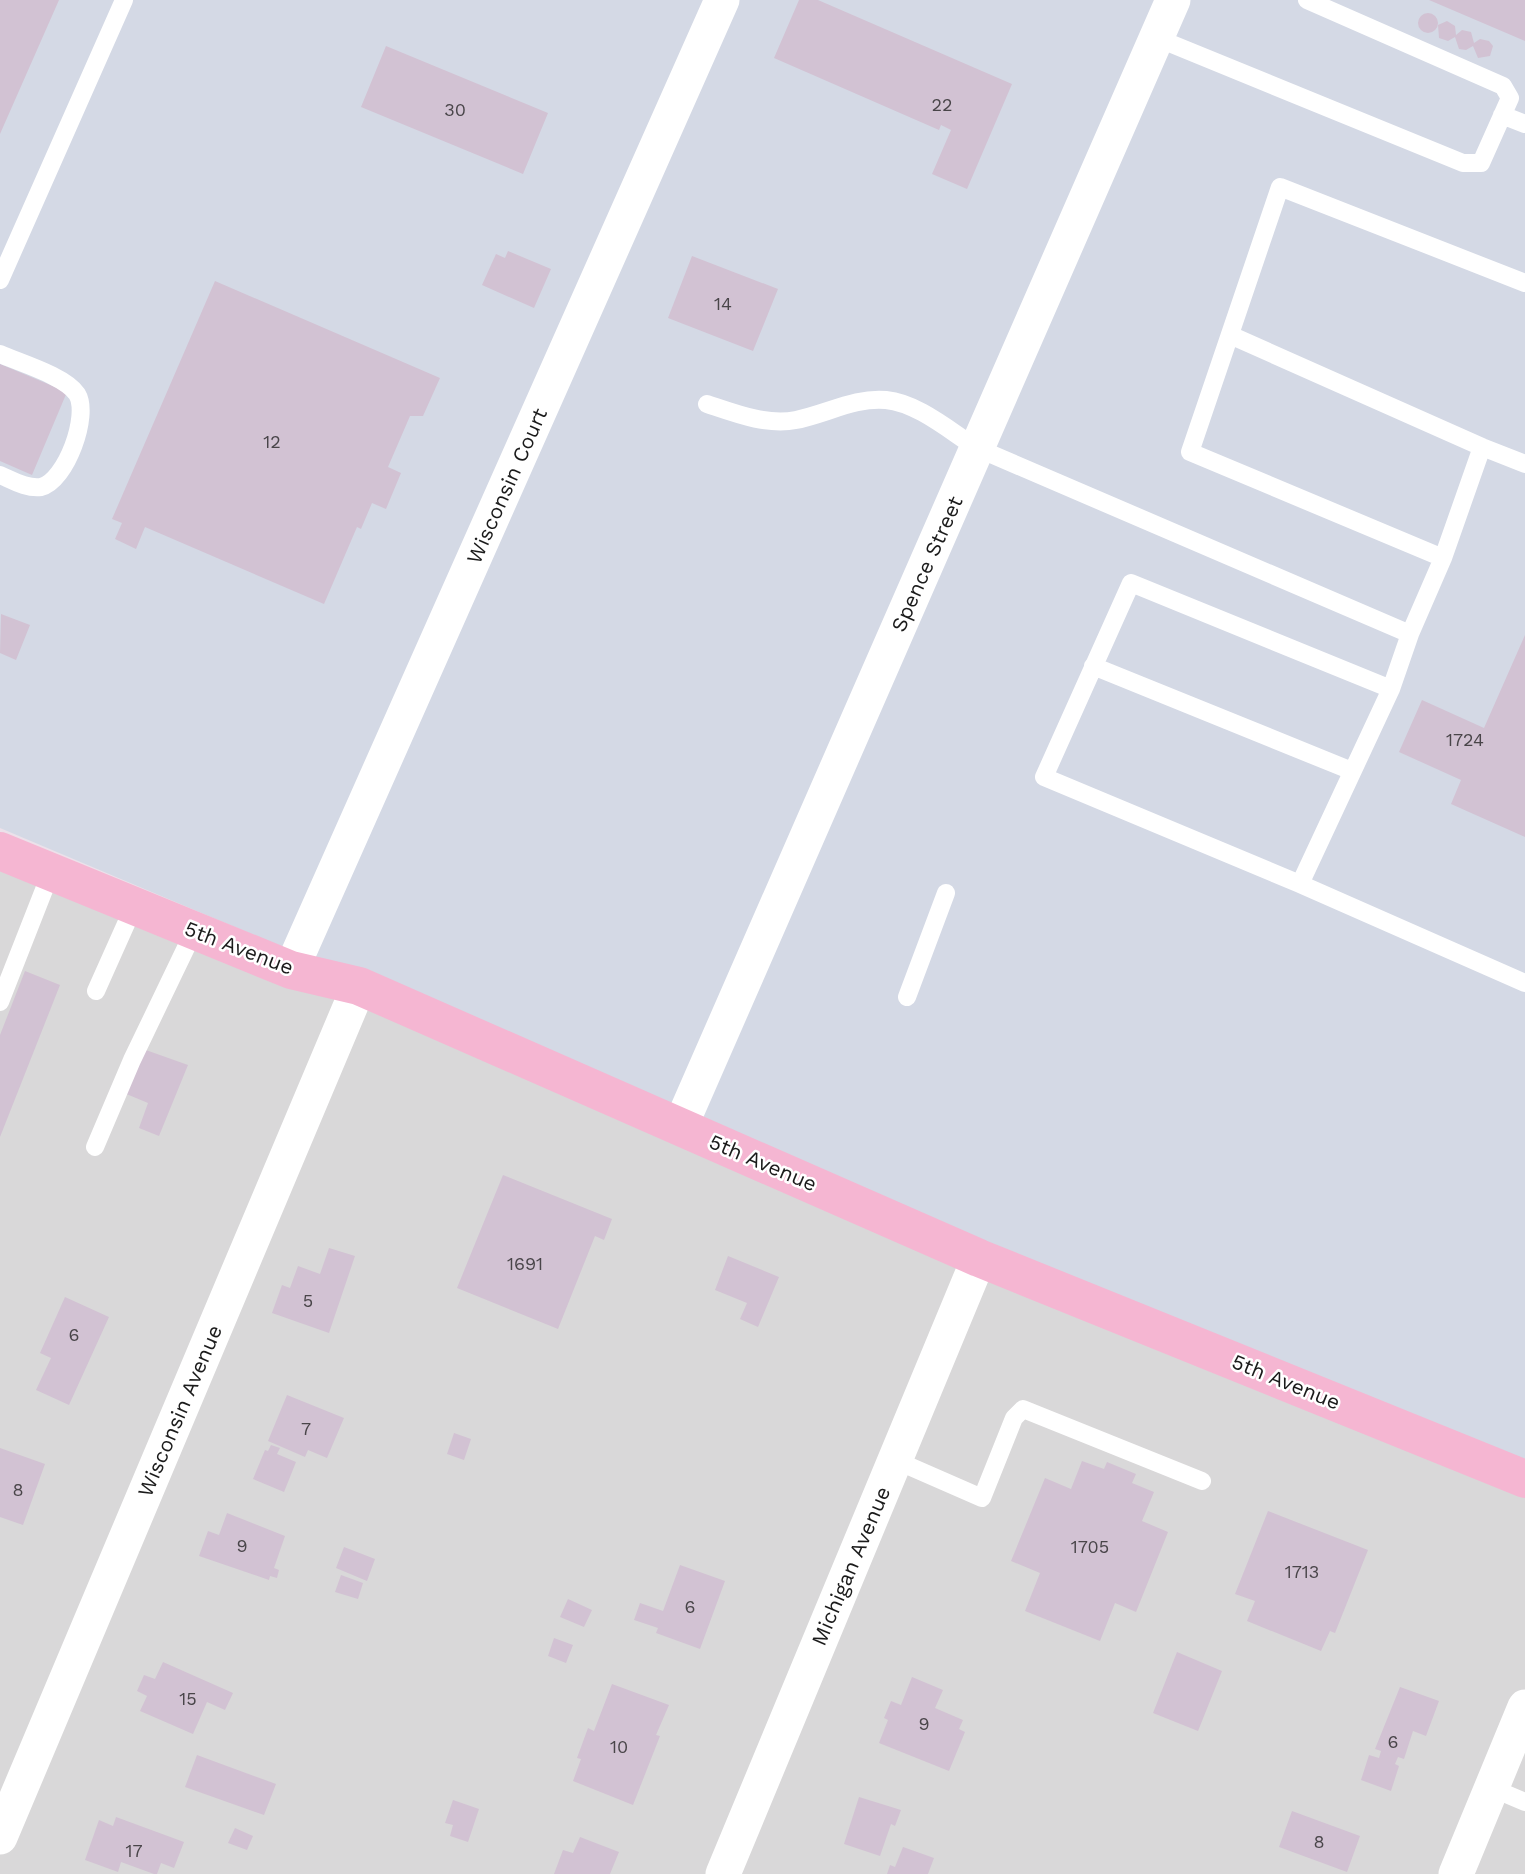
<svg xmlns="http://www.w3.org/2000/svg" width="1525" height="1874" font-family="'Work Sans',sans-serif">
<rect width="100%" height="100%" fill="#ece1ea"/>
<path fill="#d9d8d9" d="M0,853L1525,1485V1874H0Z"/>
<path fill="#d4d9e5" d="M0,0H1525V1471L0,828Z"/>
<path fill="#d2c2d3" d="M0,0H59L0,134Z
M799,0H818L1012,84L967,189L932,174L951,130L941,125L939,130L774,58Z
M1429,0H1525V41Z
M1418 23a10 10 0 1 1 20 0a10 10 0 1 1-20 0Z
M1447,21L1455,26L1456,35L1462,30L1471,32L1474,43L1480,39L1489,41L1493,46L1490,56L1478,58L1473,46L1466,50L1459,49L1455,37L1448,41L1439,38L1438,25Z
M386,46L548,113L523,174L361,107Z
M508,251L551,269L534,308L482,285L496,254L505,258Z
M692,256L778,289L753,351L668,318Z
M215,281L440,378L423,416H410L388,467L401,473L386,509L372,503L361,529L357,527L324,604L145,527L136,549L115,539L122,523L112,519Z
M0,364L67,392L32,475L0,461Z
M1,614L30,625L16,660L0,653Z
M1525,635V837L1451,804L1461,780L1399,752L1422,700L1484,728Z
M25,971L60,985L0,1137V1035Z
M143,1049L188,1065L159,1136L139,1128L148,1103L124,1093Z
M503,1175L612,1219L604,1240L595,1236L558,1329L457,1288Z
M329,1248L355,1256L329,1333L272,1313L282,1285L290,1288L298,1266L320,1274Z
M728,1256L779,1277L758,1327L740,1319L747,1303L715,1290Z
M65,1297L109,1317L69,1405L36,1390L51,1358L40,1353Z
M287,1395L344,1418L327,1458L308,1450L305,1457L268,1441Z
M454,1433L471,1439L464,1460L447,1454Z
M271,1445L280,1448L277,1454L296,1462L284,1492L253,1479L265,1450L268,1451Z
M0,1448L45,1464L23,1525L0,1517Z
M1082,1461L1104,1469L1107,1462L1136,1474L1132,1483L1154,1492L1142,1521L1168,1532L1136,1612L1115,1603L1100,1641L1025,1611L1040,1573L1011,1561L1045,1478L1071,1489Z
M1268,1511L1368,1550L1335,1633L1330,1631L1321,1651L1247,1621L1255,1601L1235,1594Z
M227,1513L285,1536L274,1568L279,1570L277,1578L270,1576L269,1580L199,1556L208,1531L219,1535Z
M344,1547L375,1559L367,1581L336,1568Z
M680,1565L725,1581L700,1649L656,1633L658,1628L634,1620L640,1603L663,1611Z
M341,1575L363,1583L358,1599L335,1592Z
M568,1599L592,1610L584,1627L560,1617Z
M554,1638L573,1645L566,1663L548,1656Z
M1177,1652L1222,1671L1198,1731L1153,1713Z
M163,1662L233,1693L225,1710L207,1702L193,1734L140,1711L147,1696L137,1691L144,1675L155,1679Z
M912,1677L943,1690L935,1708L963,1720L959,1729L965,1732L949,1771L879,1743L888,1720L884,1718L891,1701L901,1705Z
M612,1684L669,1705L656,1735L660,1736L633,1805L573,1781L581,1759L577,1758L588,1728L594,1731Z
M1400,1687L1439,1701L1426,1736L1413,1731L1404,1759L1398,1757L1395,1764L1399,1766L1391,1791L1361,1780L1369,1755L1379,1758L1381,1751L1375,1749Z
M197,1755L276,1784L264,1815L185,1787Z
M859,1797L901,1810L895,1826L891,1824L880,1856L844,1844Z
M453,1800L479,1809L468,1842L450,1836L453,1825L445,1823Z
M1292,1811L1360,1836L1347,1872L1279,1847Z
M116,1817L184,1842L174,1868L161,1863L157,1874H154L121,1862L118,1872L85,1860L99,1820L113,1826Z
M235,1828L253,1836L247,1850L228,1843Z
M580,1837L619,1852L610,1874H554L563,1850L573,1853Z
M903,1847L934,1858L928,1874H887L890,1865L895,1867Z"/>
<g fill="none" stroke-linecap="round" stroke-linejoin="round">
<path stroke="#fff" stroke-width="18" d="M1157,38L1463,163H1481L1510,98L1503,86L1307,0
M1502,115L1525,124
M0,280L124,0
M1230,335L1482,447
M0,354C20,363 65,376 77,394C90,415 66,481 41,487C27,489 12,480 0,475
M707,404C734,413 767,426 796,420C826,414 856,397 886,400C918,403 951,432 977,448L1410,634L1443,558L1482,447L1525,464
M1443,558L1190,452L1280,187L1525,283
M1093,666L1352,771
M1391,689L1131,583L1044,777L1300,884L1391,689L1410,634
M1300,884L1525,983
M96,991L134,906
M907,997L946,893
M0,1002L51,872
M95,1147L132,1060L194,931
M895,1460L982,1498L1014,1418L1023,1409L1202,1481
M1492,1788L1525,1802"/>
<path stroke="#fff" stroke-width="35" d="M291,970L722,0
M680,1127L1173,0
M0,1837L359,986
M723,1874L979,1258
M1456,1874L1525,1707"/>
<path stroke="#f5b6d2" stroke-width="38" d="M0,851L291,970L359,986L979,1258L1525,1479"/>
</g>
<g text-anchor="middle" stroke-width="5" stroke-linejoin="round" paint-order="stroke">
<g font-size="18" fill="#494549">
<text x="942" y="111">22</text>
<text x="455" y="116">30</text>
<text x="723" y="310">14</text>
<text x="272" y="448">12</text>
<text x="1465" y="746">1724</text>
<text x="525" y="1270">1691</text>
<text x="308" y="1307">5</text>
<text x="74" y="1341">6</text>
<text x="306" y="1435">7</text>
<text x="18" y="1496">8</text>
<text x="242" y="1552">9</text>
<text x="1090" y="1553">1705</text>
<text x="1302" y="1578">1713</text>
<text x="690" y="1613">6</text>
<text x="188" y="1705">15</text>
<text x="924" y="1730">9</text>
<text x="1393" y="1748">6</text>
<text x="619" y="1753">10</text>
<text x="1319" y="1848">8</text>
<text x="134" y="1857">17</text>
</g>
<g font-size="21" fill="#1b1b1b" stroke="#fff">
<text transform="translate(507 486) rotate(-66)" y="7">Wisconsin Court</text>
<text transform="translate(927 564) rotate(-66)" y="7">Spence Street</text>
<text transform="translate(239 948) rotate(21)" y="7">5th Avenue</text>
<text transform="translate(763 1163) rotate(23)" y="7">5th Avenue</text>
<text transform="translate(1286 1382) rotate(22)" y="7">5th Avenue</text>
<text transform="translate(180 1411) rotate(-67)" y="7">Wisconsin Avenue</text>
<text transform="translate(851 1566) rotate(-67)" y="7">Michigan Avenue</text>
</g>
</g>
</svg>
